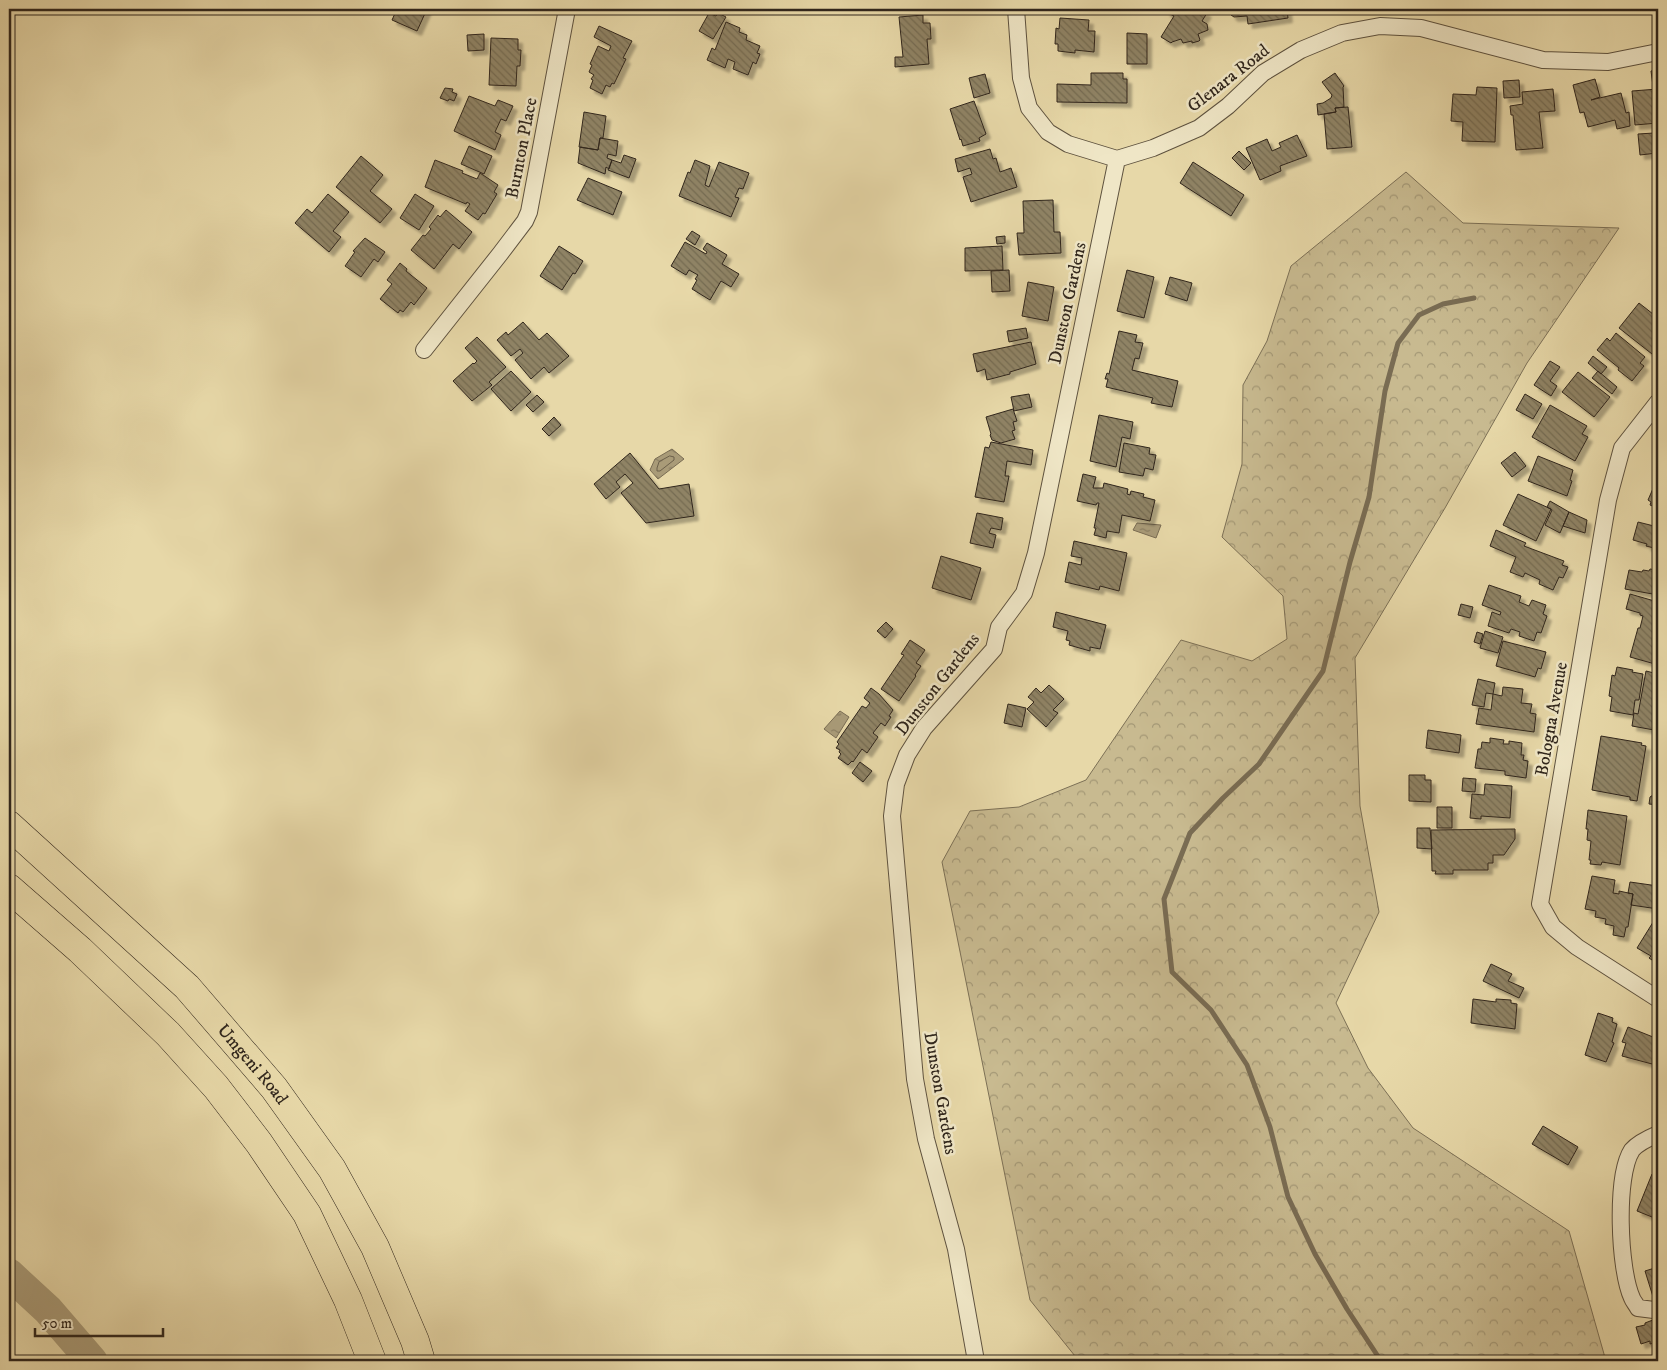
<svg xmlns="http://www.w3.org/2000/svg" width="1667" height="1370" font-family="'IM FELL DW Pica',serif">
<defs>
<pattern id="forest-crowns" width="20" height="18" patternUnits="userSpaceOnUse" patternTransform="scale(1.25)"><rect width="20" height="18" fill="#c8ba90"/><path d="M2 6a3 3 0 1 1 6 0M12 15a3 3 0 1 1 6 0" fill="none" stroke="#a39775"/></pattern>
<pattern id="water-ripples" width="26" height="14" patternUnits="userSpaceOnUse" patternTransform="scale(1.25)"><rect width="26" height="14" fill="#a99b78"/><path d="M2 4q2-2 4 0t4 0M15 11q2-2 4 0t4 0" fill="none" stroke="#8a7e62"/></pattern>
<pattern id="building-back-hatch" width="6" height="6" patternUnits="userSpaceOnUse" patternTransform="scale(1.25)"><rect width="6" height="6" fill="#8f8365"/><path d="M-1 5l2 2M0 0l6 6M5-1l2 2" fill="none" stroke="#756b52"/></pattern>
<filter id="shadow"><feDropShadow dx="4.5" dy="4.5" stdDeviation="1" flood-color="#0004"/></filter>
</defs>
<rect width="100%" height="100%" fill="#e7d8a8"/>
<filter id="stains"><feTurbulence type="fractalNoise" baseFrequency=".004" numOctaves="4"/><feColorMatrix values="0 0 0 0 .2 0 0 0 0 .09 0 0 0 0 .02 0 0 0 .5 -.17"/></filter>
<radialGradient id="worn" r=".72"><stop offset=".6" stop-color="#630" stop-opacity="0"/><stop offset="1" stop-color="#630" stop-opacity=".3"/></radialGradient>
<path fill="url(#forest-crowns)" stroke="#7c7056" d="M1406,172L1463,223L1619,228L1527,363L1445,508L1355,658L1360,806L1379,912L1336,1003L1368,1068L1413,1128L1569,1231L1606,1361H1079L1030,1300L942,862L970,811L1019,807L1086,780L1181,640L1252,661L1287,639L1283,596L1222,537L1242,464L1243,385L1267,341L1291,266Z"/>
<path fill="url(#water-ripples)" stroke="#796c53" d="M672,449L684,459L658,479L650,470L655,459Z
M1137,523L1161,525L1156,538L1133,530Z
M840,711L849,717L836,738L824,729Z"/>
<g fill="none" stroke-linecap="round" stroke-linejoin="round">
<path stroke="#6c604a" stroke-width="1" d="M670,456L674,457V460L660,471H657V468L659,462Z"/>
<path stroke="#796c53" stroke-width="5" d="M1381,1361L1347,1309L1315,1254L1288,1197L1270,1127L1247,1065L1211,1010L1172,972L1164,899L1190,833L1223,798L1259,764L1323,671L1350,562L1369,497L1385,391L1398,343L1419,315L1443,304L1474,298"/>
<path stroke="#a99b78" stroke-width="31" d="M9,1274L48,1310L92,1361"/>
</g>
<path fill="url(#building-back-hatch)" stroke="#30261c" filter="url(#shadow)" d="M397,9H427L417,31L392,20Z
M1166,9H1200L1207,13L1202,21L1207,24L1208,30L1198,34L1200,40L1199,41L1192,43V41L1183,43L1181,39L1172,42L1171,43L1161,37L1174,16L1166,12Z
M1232,9H1287L1288,18L1248,24L1247,16L1234,17L1231,15Z
M709,13L716,16L718,13L726,17L713,39L699,31Z
M923,15V23H930L931,39H927L929,64L895,67V57H903L899,17Z
M1060,18L1089,20L1088,31H1095L1094,52L1075,50V53L1058,51V44H1055L1056,28L1059,29Z
M726,22L740,28L739,32L747,35L746,40L760,46L757,53L760,54L756,64L753,62L748,75L733,69L735,62L728,59L725,68L707,60L712,48L715,50Z
M599,26L632,41L623,58L626,59L614,84L612,83L610,87L606,85L602,94L590,88L593,80L591,79L594,75L589,72L592,65L590,64L598,46L609,51L611,46L594,37Z
M1127,33L1147,34V64H1127Z
M484,34V50L468,51L467,35Z
M491,38L518,39V50H521L520,66H517L516,86L489,85Z
M1658,70V85L1653,86L1651,71Z
M1091,73H1123V79H1127V103L1057,102V84L1091,85Z
M1335,73L1344,86L1343,87L1344,107L1335,108L1336,112L1318,115L1317,104L1323,103L1331,98L1332,95L1322,82Z
M985,74L990,93L974,98L969,78Z
M1595,79L1600,97L1591,100L1621,93L1626,113L1629,112L1630,126L1617,129L1615,120L1588,127L1584,112L1580,113L1573,85Z
M1519,80L1520,97L1504,98L1503,81Z
M1477,87L1497,88L1495,142L1462,141L1463,122L1451,121L1453,94L1476,95Z
M445,88L453,89L452,92L457,94L454,101L449,99L448,101L440,98Z
M1553,89L1555,111L1539,112L1543,148L1516,150L1513,115H1511L1510,106L1523,104L1522,92Z
M1658,89V123L1635,125L1632,91Z
M469,96L495,106L498,100L513,106L506,121L501,119L495,132L501,135L495,150L454,131Z
M974,101L986,134L979,138L980,141L963,146L961,139L960,140L950,109Z
M1348,107L1352,147L1327,149L1324,114L1336,112L1335,108Z
M584,112L606,116L603,138H600L598,150L579,147Z
M1654,133L1657,153L1640,155L1638,134Z
M1297,135L1307,156L1280,166L1281,171L1260,180L1246,148L1267,139L1272,151L1281,147L1279,143Z
M600,138L618,141L616,156L608,154L607,158L612,160L609,169L606,167L605,174L578,163L580,147L598,150Z
M469,146L492,156L484,174L461,164Z
M990,149L993,159L996,158L1000,172L1011,168L1017,187L971,202L963,177L972,174L970,168L958,172L955,159Z
M1239,151L1251,163L1244,170L1232,158Z
M624,155L636,159L629,178L608,170L612,160L621,163Z
M361,156L383,175L370,191L392,209L380,223L336,187Z
M435,160L463,171L462,173L477,179L480,173L498,185L494,192L497,194L485,214L483,213L478,220L465,211L470,204L467,202L466,204L425,187Z
M695,160L710,166L705,185L709,187L719,162L749,173L743,189L739,188L735,197L739,198L731,217L679,196L688,172L690,173Z
M1193,162L1244,195L1231,216L1180,183Z
M588,178L622,192L613,215L577,200Z
M328,194L349,212L333,231L341,237L329,252L295,223L307,209L312,213Z
M415,194L434,206L419,230L400,218Z
M1053,200L1054,232H1060L1061,253L1019,255L1017,233H1024L1023,201Z
M446,210L472,232L459,249L453,244L434,269L411,250L423,235L425,236L431,229L429,227L438,215L440,217Z
M692,231L700,236L695,245L686,239Z
M1005,236V243L997,244L996,237Z
M365,238L385,252L378,262L374,259L361,277L345,266L355,252L353,251Z
M685,242L706,254L707,252L703,249L707,243L727,255L722,264L739,274L731,287L721,281L710,300L692,289L697,280L695,279L698,275L689,270L686,275L671,266Z
M559,246L583,261L575,274L573,273L562,290L540,276Z
M1002,246L1003,270L965,271V248Z
M400,263L407,269L406,271L427,288L414,305L411,302L403,312L400,310L398,313L380,299L392,284L387,280Z
M1009,270L1010,291L992,292L991,271Z
M1127,270L1154,277L1144,318L1117,311Z
M1170,277L1192,283L1187,301L1165,294Z
M1028,282L1054,287L1048,321L1022,316Z
M1639,303L1658,318V346L1652,354L1619,328Z
M523,322L539,340L547,333L569,356L549,373L544,367L531,379L515,360L523,353L520,349L511,356L497,340L506,332L508,335Z
M1026,328L1028,338L1009,342L1007,331Z
M1119,331L1137,335L1135,342L1143,343L1139,359L1135,358L1132,370L1178,381L1172,407L1151,403L1153,398L1106,387L1108,379H1105L1107,373L1109,374Z
M1616,333L1645,357L1640,363L1644,366L1632,381L1618,370L1619,368L1597,350L1607,338L1610,341Z
M477,337L506,367L489,382L492,385L472,401L453,381L473,363L474,364L477,361L465,348Z
M1031,342L1036,364L1010,372V374L1006,375L987,380L985,369L977,372L973,354Z
M1593,356L1607,367L1601,374L1588,363Z
M1550,361L1560,367L1550,381L1557,386L1551,396L1534,385Z
M511,371L531,392L511,411L491,389Z
M1598,371L1617,387L1612,394L1592,378Z
M1578,372L1610,397L1594,417L1562,392Z
M1029,394L1032,407L1014,411L1011,397Z
M1525,394L1542,404L1533,419L1516,410Z
M537,395L544,402L533,412L526,405Z
M1550,405L1587,426L1582,434L1588,437L1575,461L1532,437Z
M1013,409L1017,421L1013,422L1015,430L1012,431L1015,439L1001,443L992,440L990,435L991,434L986,417Z
M1099,415L1133,422L1130,439L1122,437L1116,467L1090,461Z
M554,417L561,425L549,436L542,429Z
M991,442L1033,450L1031,465L1007,461L1005,476H1009L1004,502L975,497L985,447L989,448Z
M1124,443L1150,448L1149,454L1156,455L1153,470L1145,468L1143,476L1119,472Z
M1515,452L1526,466L1512,477L1501,463Z
M630,453L659,489L689,484L694,516L646,523L621,493L633,483L625,474L616,482L620,487L606,499L594,484Z
M1538,456L1573,470L1570,480L1572,481L1567,496L1528,481Z
M1083,474L1096,477L1093,488H1103L1104,483L1128,489L1127,494L1130,495L1131,491L1144,494L1143,497L1155,500L1150,521L1122,515L1119,533L1107,531L1106,538L1094,535L1096,528H1094L1099,503H1097L1096,505L1077,501Z
M1658,477V504L1657,508L1650,505L1651,502L1648,500Z
M1518,494L1551,509L1536,541L1503,525Z
M1550,501L1569,512L1560,533L1545,525L1552,510L1547,507Z
M1569,512L1587,520L1585,533L1563,526Z
M977,513L1003,518L1001,530L991,528L989,533L996,535L993,548L970,543Z
M1638,522L1658,527V549L1646,546L1647,544L1633,540Z
M1496,530L1526,543L1524,546L1564,561L1562,565L1568,567L1563,578L1559,577L1553,590L1539,584L1540,580L1525,573L1523,577L1510,572L1516,557L1490,546Z
M1074,541L1127,553L1119,591L1100,586L1099,590L1065,582L1069,562L1081,565L1082,558L1071,556Z
M941,556L981,568L971,600L932,588Z
M1650,569L1657,570L1656,572L1658,573V595L1625,589L1629,570L1642,572L1643,570L1649,571Z
M1489,585L1521,596L1519,602L1529,606L1532,600L1546,605L1543,614L1547,616L1541,633L1537,632L1534,641L1519,636L1520,632L1511,629L1509,633L1488,626L1492,612L1500,615L1501,612L1482,605Z
M1630,594L1658,602V653L1655,664L1630,657L1638,628H1640L1643,616L1640,615V613L1626,609Z
M1461,604L1473,607L1470,618L1458,615Z
M1056,612L1106,625L1100,649L1090,647V651L1069,645L1070,641L1066,640L1068,631L1053,627Z
M886,622L893,629L885,638L877,631Z
M1485,631L1503,637L1498,653L1480,648Z
M1477,632L1483,634L1480,644L1474,642Z
M910,640L925,650L916,663L921,666L915,675L916,676L899,701L881,689L904,655L901,654Z
M1503,641L1546,652L1541,669L1538,668L1535,677L1496,666Z
M1617,667L1633,670L1632,672L1643,674L1639,700H1635L1633,715L1610,711L1612,697L1609,696L1612,675L1615,676Z
M1646,671L1658,674V706L1654,730L1632,726L1634,713L1638,714Z
M1478,679L1495,683L1493,694L1486,693L1484,707L1472,705Z
M1049,685L1064,699L1053,710L1058,713L1046,727L1027,709L1034,702L1028,697L1036,688L1041,693Z
M1503,687L1523,689L1521,703L1532,704L1530,713L1536,714L1534,732L1476,724L1479,708L1491,710L1493,694L1502,696Z
M871,688L879,694L893,710L889,716L891,717L885,726L881,723L873,733L878,737L867,753L862,749L853,762L852,761L848,765L838,758L841,754L839,752L840,750L836,748L839,744L837,742L862,706L866,708L870,703L864,698Z
M1008,704L1026,708L1022,727L1004,723Z
M1428,730L1461,735L1459,753L1426,748Z
M1601,736L1642,743L1641,745L1646,746L1637,801L1630,800V797L1592,790Z
M1490,738L1504,740L1503,744H1509V741L1522,743L1521,755H1524L1523,760L1528,761L1526,778L1505,775V771L1475,768L1478,749H1481L1482,742L1490,743Z
M860,762L872,771L863,782L852,773Z
M1409,775H1425V780H1431V802L1409,801Z
M1463,778L1476,779L1475,792L1462,791Z
M1485,784L1512,786L1510,818L1481,816V819L1470,818L1472,794L1484,795Z
M1656,792L1658,793V805L1649,804L1650,797L1653,795L1655,796Z
M1437,807H1452V828H1437Z
M1588,810L1627,816L1620,865L1602,862L1601,865L1590,864L1591,860H1589L1591,841L1587,840L1588,829H1586Z
M1417,828H1430L1432,849L1417,848Z
M1515,829V839L1504,855H1493V863H1488V870H1453V874H1435L1436,871H1432L1431,830Z
M1592,876L1615,880L1613,893L1619,894V891L1633,894L1628,927H1626L1624,937L1613,935L1614,926L1605,924L1606,919L1595,917L1596,911L1585,909Z
M1630,882L1658,886V909L1631,905L1633,894L1628,893Z
M1655,919L1658,922V964L1649,958L1651,956L1637,948Z
M1491,964L1512,974L1508,981L1524,988L1519,998L1483,981Z
M1473,999L1496,1002V999L1511,1000V1003L1517,1004L1515,1029L1471,1023Z
M1598,1013L1613,1018L1612,1022L1617,1024L1612,1042L1614,1043L1606,1062L1585,1055Z
M1628,1027L1658,1039V1057L1657,1059L1654,1058L1652,1064L1622,1056L1626,1043L1622,1042Z
M1543,1126L1578,1147L1568,1165L1532,1144Z
M1652,1174L1658,1177V1215L1657,1219L1637,1211Z
M1658,1267V1298L1654,1300L1645,1271Z
M1658,1318V1342L1650,1344V1341L1641,1344L1636,1327L1645,1325V1323Z"/>
<g fill="none" stroke-linecap="round" stroke-linejoin="round">
<g stroke="#5e523f" stroke-width="18">
<path id="street" d="M1016,9L1021,78L1029,108L1048,132L1068,144L1117,159
M1117,159L1153,148L1199,128L1228,106L1263,73L1301,50L1342,33L1380,26L1421,28L1543,60L1608,62L1658,52
M424,350L500,254L525,221L529,212L567,9
M1658,402L1622,448L1608,500L1540,904L1553,927L1577,947L1658,999
M1658,1134C1651,1137 1637,1144 1632,1150C1615,1176 1619,1270 1632,1298C1633,1301 1636,1304 1638,1308L1654,1310L1658,1308
M976,1361L956,1249L926,1139L915,1079L892,816L896,784L907,755L924,728L994,649L999,627L1024,593L1036,553L1117,159"/>
</g>
<g stroke="#30261c" stroke-width="29">
<g id="highway">
<path id="s1" d="M9,825L187,987L274,1088L332,1169L375,1247L415,1341L421,1361"/>
<path d="M9,888L80,950L168,1034L216,1087L259,1143L307,1214L348,1300L372,1361"/>
</g>
</g>
<use href="#street" stroke="#efe6c6" stroke-width="16"/>
<use href="#highway" stroke="#e7d8a8" stroke-width="28"/>
</g>
<g text-anchor="middle" stroke-width="5" stroke-linejoin="round" paint-order="stroke">
<g font-size="18" fill="#30261c" stroke="#efe6c6">
<text transform="translate(1228 78) rotate(-38)" y="6">Glenara Road</text>
<text transform="translate(521 148) rotate(-79)" y="6">Burnton Place</text>
<text transform="translate(1067 303) rotate(-78)" y="6">Dunston Gardens</text>
<text transform="translate(937 684) rotate(-52)" y="6">Dunston Gardens</text>
<text transform="translate(1551 719) rotate(-80)" y="6">Bologna Avenue</text>
<text dy="6" stroke="none"><textPath href="#s1" startOffset="342">Umgeni Road</textPath></text>
<text transform="translate(941 1093) rotate(80)" y="6">Dunston Gardens</text>
</g>
</g>
<rect width="1667" height="1370" fill="none" stroke="#e7d8a8" stroke-width="30"/>
<rect x="10" y="10" width="1647" height="1350" fill="none" stroke="#30261c" stroke-width="2.5"/>
<rect x="15" y="15" width="1637" height="1340" fill="none" stroke="#30261c"/>
<path d="M35 1328v8h128v-8" fill="none" stroke="#30261c" stroke-width="2.5"/>
<text x="42" y="1328" font-size="15" fill="#30261c" stroke="#efe6c6" stroke-width="4" paint-order="stroke">50 m</text>
<rect width="100%" height="100%" filter="url(#stains)"/>
<rect width="100%" height="100%" fill="url(#worn)"/>
</svg>
